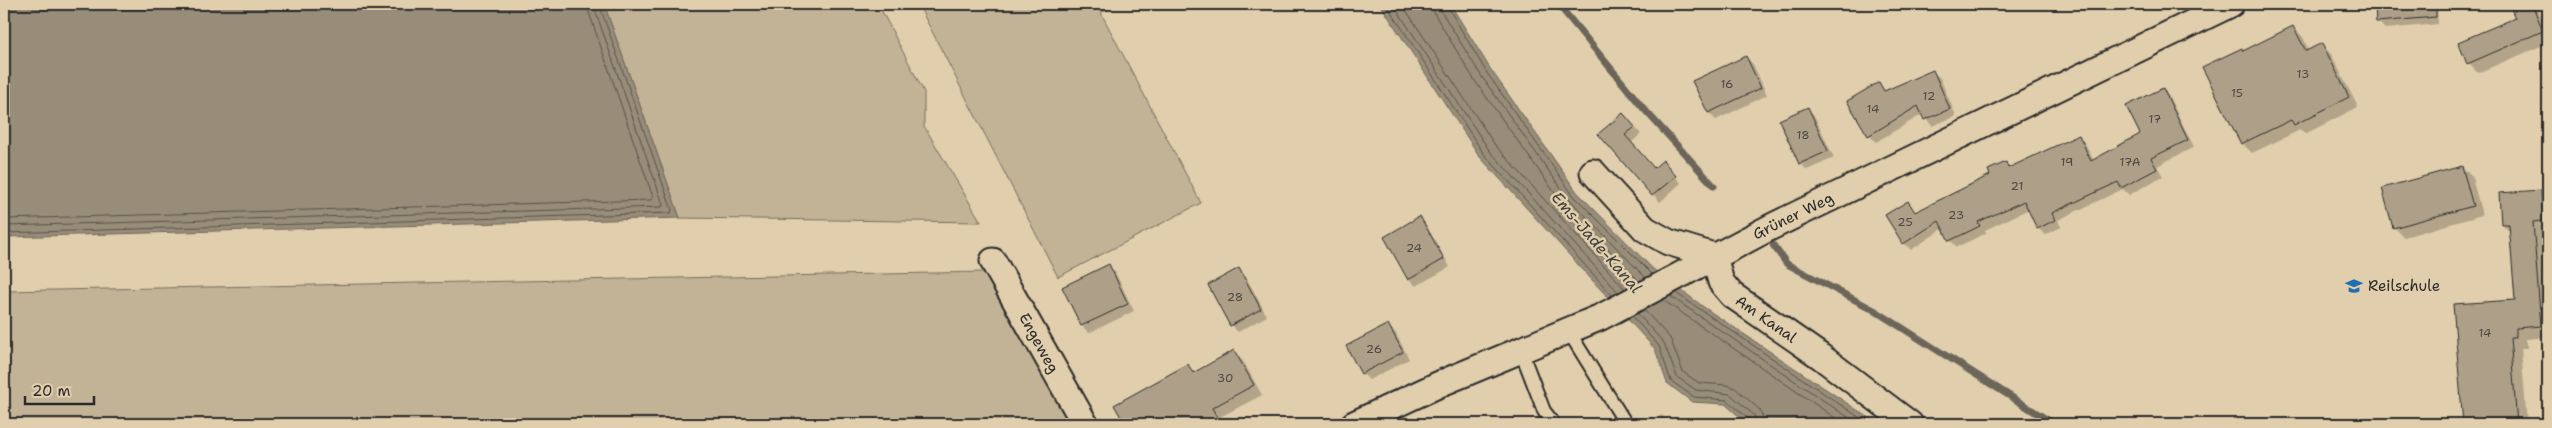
<svg xmlns="http://www.w3.org/2000/svg" width="2552" height="428" font-family="'Shantell Sans',sans-serif">
<rect width="100%" height="100%" fill="#e0ceac"/>
<filter id="ink" filterUnits="userSpaceOnUse"><feTurbulence type="fractalNoise" baseFrequency=".02" numOctaves="2"/><feDisplacementMap in="SourceGraphic" scale="10" xChannelSelector="R" yChannelSelector="G"/><feConvolveMatrix kernelMatrix="1 2 1 2 8 2 1 2 1" color-interpolation-filters="sRGB"/></filter>
<g filter="url(#ink)">
<path fill="#c2b397" stroke="#766f61" d="M604,4H878L924,92V126L981,222L680,218Z
M918,4H1118L1101,13L1201,203L1058,277Z
M986,272L1069,424H4V291Z"/>
<path fill="#988d79" stroke="#6c665a" d="M4,4H604L680,218L4,237Z
M1380,4H1450L1491,70L1577,192L1653,269L1705,308L1878,424H1748L1725,404L1692,402L1667,383L1655,349L1480,157Z"/>
<path fill="#0003" d="M2376,4H2437L2438,24L2385,29L2378,22Z
M2510,4H2536L2548,32V43L2478,73L2468,63L2516,18Z
M2293,27L2303,37L2309,51L2321,44L2331,54L2358,107L2305,134L2300,130L2252,153L2242,143L2244,52Z
M1746,57L1753,64L1767,95L1716,120L1709,113Z
M1933,72L1940,78L1956,116L1932,126L1923,114L1876,142L1869,135L1878,83L1886,92Z
M2162,90L2169,97L2194,147L2157,166L2163,176L2129,195L2123,189L2058,220L2061,227L2045,235L2038,228L2029,209L1985,230L1986,233L1957,247L1950,240L1944,228L1911,250L1904,243L1907,202L1916,212L1992,176L2005,164L2010,169L2078,136L2085,143L2094,161L2141,135Z
M1807,108L1814,115L1834,158L1807,170L1800,163Z
M1630,122L1641,134L1631,143L1654,169H1669L1681,183L1660,202L1600,135Z
M2462,167L2472,177L2482,215L2404,237L2394,227Z
M2540,192L2548,200V233H2544L2548,290V337L2526,339L2527,348H2521L2527,424H2464L2454,306L2516,301L2511,233L2502,224Z
M1419,218L1426,225L1450,267L1416,286L1409,279Z
M1108,266L1115,272L1134,311L1089,333L1082,326L1063,287Z
M1239,270L1246,277L1267,316L1238,332L1231,325Z
M1388,326L1395,332L1409,359L1369,380L1362,373Z
M1234,352L1243,361L1262,395L1220,417L1224,424H1126L1116,406L1187,365L1195,373Z
M1661,415L1674,424H1654Z"/>
<g fill="none" stroke-linecap="round" stroke-linejoin="round">
<path stroke="#57524a" stroke-width="1" d="M1386,4L1484,154L1612,295
M1393,4L1489,150L1618,292
M1402,4L1495,145L1625,289
M1432,4L1435,15L1475,81L1562,203L1639,281
M1440,4L1441,11L1482,77L1568,198L1646,278
M1446,4L1487,73L1573,195L1652,274
M4,219L651,200L653,197L586,4
M4,226L662,207L663,204L593,4
M4,233L671,213L672,210L599,4
M1676,293L1869,424
M1670,296L1858,424
M1663,300L1844,424
M1644,310L1670,338L1683,372L1699,383L1727,385L1735,388L1760,410L1765,424
M1637,313L1664,343L1677,377L1696,390L1730,394L1754,415L1757,424
M1632,316L1659,346L1671,381L1694,397L1727,400L1749,419L1751,424"/>
<path stroke="#6c665a" stroke-width="7" d="M1558,4L1644,109L1714,186
M1773,245L1787,264L1874,310L2054,424"/>
</g>
<path fill="#aea088" stroke="#2b2b2b" d="M2375,4H2436V17L2376,22Z
M2509,4H2532L2543,31L2467,64L2458,42L2515,18Z
M2293,26L2306,51L2322,43L2349,97L2294,125L2291,120L2241,144L2202,67L2242,48L2243,51Z
M1746,56L1761,88L1708,113L1692,81Z
M1933,70L1950,109L1924,120L1918,106L1868,136L1847,101L1879,82L1884,91Z
M2163,88L2188,140L2151,158L2157,169L2121,188L2118,182L2052,213L2055,220L2037,229L2024,201L1978,222L1980,226L1949,241L1939,221L1903,244L1885,215L1908,201L1915,212L1990,175L1988,170L2006,162L2008,168L2079,135L2091,161L2140,134L2126,106Z
M1808,107L1828,151L1799,164L1779,120Z
M1623,113L1635,127L1625,135L1654,168L1663,160L1676,176L1652,196L1598,134Z
M2462,166L2473,206L2393,228L2382,188Z
M2541,190L2543,221L2533,222L2541,326L2516,328V337H2510L2517,424H2463L2453,304L2515,300L2509,224H2501L2499,193Z
M1420,216L1444,259L1408,280L1384,237Z
M1109,264L1128,304L1081,326L1062,287Z
M1239,268L1261,309L1230,326L1208,285Z
M1388,324L1403,352L1361,374L1346,346Z
M1234,350L1254,385L1212,408L1221,424H1125L1114,405L1188,364L1193,373Z"/>
<g fill="none" stroke-linecap="round" stroke-linejoin="round">
<g stroke="#2b2b2b" stroke-width="16">
<path id="lane" d="M1569,332L1626,424
M1521,351L1544,411L1554,424"/>
</g>
<g stroke="#2b2b2b" stroke-width="29">
<path id="street" d="M1593,172L1645,229L1668,242L1714,256
M1714,256L1721,282L1732,295L1820,356L1910,424
M993,261L1085,424
M1354,424L1444,382L1601,317L1771,227L2231,4"/>
</g>
<use href="#lane" stroke="#e0ceac" stroke-width="12"/>
<use href="#street" stroke="#e0ceac" stroke-width="25"/>
</g>
</g>
<defs>
<g id="school-bare" transform="scale(1.35)"><path d="M0-5L7-2L0 1L-7-2ZM-4 1L0 2.5L4 1V4Q0 6-4 4Z" fill="#1f6fb2" stroke="#e0ceac" stroke-width="2.5" paint-order="stroke"/></g>
</defs>
<g fill-rule="evenodd">
<use href="#school-bare" x="2354" y="286"/>
</g>
<g text-anchor="middle" stroke-width="5" stroke-linejoin="round" paint-order="stroke">
<g font-size="12" fill="#4c4842">
<text x="2303" y="78">13</text>
<text x="1727" y="88">16</text>
<text x="2237" y="97">15</text>
<text x="1929" y="100">12</text>
<text x="1873" y="113">14</text>
<text x="2155" y="123">17</text>
<text x="1803" y="139">18</text>
<text x="2067" y="166">19</text>
<text x="2130" y="166">17A</text>
<text x="2017" y="190">21</text>
<text x="1956" y="219">23</text>
<text x="1905" y="226">25</text>
<text x="1414" y="252">24</text>
<text x="1235" y="301">28</text>
<text x="2485" y="337">14</text>
<text x="1374" y="353">26</text>
<text x="1225" y="382">30</text>
</g>
<g font-size="15" fill="#2b2b2b" stroke="#e0ceac">
<text transform="translate(1793 216) rotate(-26)" y="5">Grüner Weg</text>
<text transform="translate(1766 319) rotate(35)" y="5">Am Kanal</text>
<text transform="translate(1039 343) rotate(61)" y="5">Engeweg</text>
</g>
<g font-size="15" fill="#2b2b2b" stroke="#e0ceac" text-anchor="start">
<text x="2368" y="291">Reilschule</text>
</g>
<g font-size="16" font-style="italic" fill="#413f3b" stroke="#e0ceac">
<text transform="translate(1597 242) rotate(49)" y="6">Ems-Jade-Kanal</text>
</g>
</g>
<rect width="2552" height="428" fill="none" stroke="#e0ceac" stroke-width="20"/>
<rect x="10" y="10" width="2532" height="408" fill="none" stroke="#2b2b2b" stroke-width="2" filter="url(#ink)"/>
<path d="M25 396v8h69v-8" fill="none" stroke="#2b2b2b" stroke-width="2.5"/>
<text x="32" y="396" font-size="15" fill="#2b2b2b" stroke="#e0ceac" stroke-width="4" paint-order="stroke">20 m</text>
</svg>
